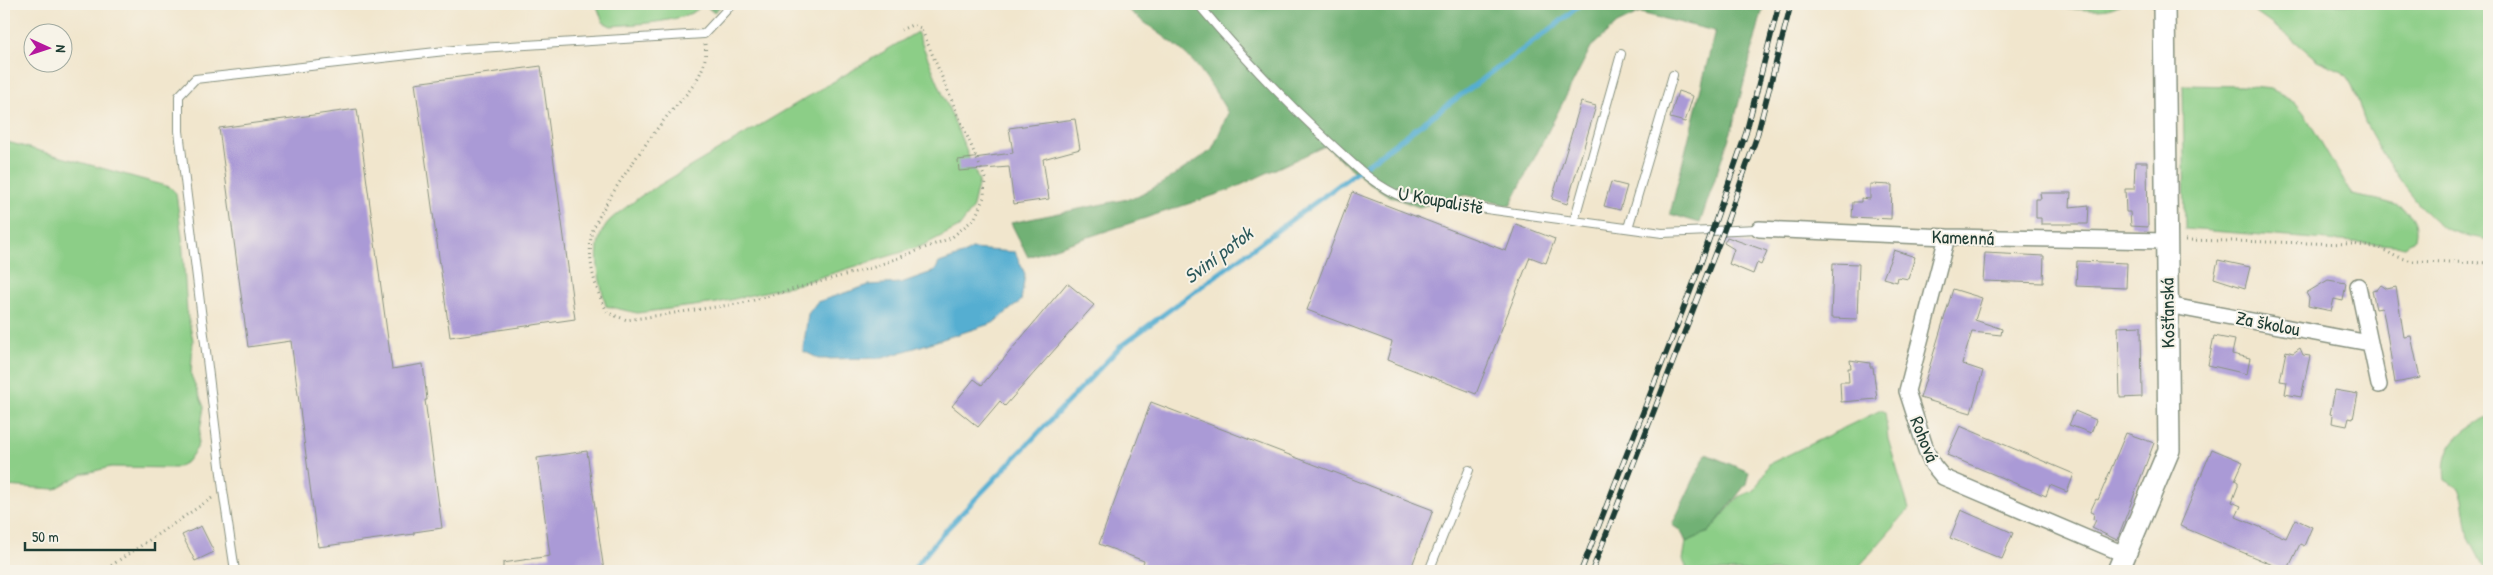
<svg xmlns="http://www.w3.org/2000/svg" width="2493" height="575" font-family="'Patrick Hand',sans-serif">
<rect width="100%" height="100%" fill="#f7f3e8"/>
<filter id="ink" filterUnits="userSpaceOnUse"><feTurbulence type="fractalNoise" baseFrequency=".02" numOctaves="2"/><feDisplacementMap in="SourceGraphic" scale="10" xChannelSelector="R" yChannelSelector="G"/><feConvolveMatrix kernelMatrix="1 2 1 2 8 2 1 2 1" color-interpolation-filters="sRGB"/></filter>
<filter id="wash" filterUnits="userSpaceOnUse"><feTurbulence type="fractalNoise" baseFrequency=".0096" numOctaves="4" result="noise"/><feDisplacementMap in="SourceGraphic" scale="20" xChannelSelector="R" yChannelSelector="G"/><feGaussianBlur stdDeviation="1.12" result="paint"/><feColorMatrix in="noise" values="0 0 0 0 0 0 0 0 0 0 0 0 0 0 0 0 0 1.4 0 .05"/><feComposite in="paint" operator="in"/></filter>
<g filter="url(#wash)">
<rect width="100%" height="100%" fill="#f1e6cd"/>
<path fill="#8cce87" stroke="#56865e" d="M596,4H703C690,23 633,24 611,26L603,22Z
M2042,4H2120C2103,16 2063,7 2042,4Z
M2243,4H2489V240C2474,237 2459,235 2445,228C2418,213 2379,150 2365,122C2359,107 2356,88 2346,76L2340,70L2317,60L2290,37Z
M917,32L979,181L972,210L959,227L922,246L798,284L717,303L637,313L606,306C599,280 589,241 610,220C620,211 631,204 641,196Z
M2183,85L2243,86L2271,89L2285,96L2295,102L2304,113L2352,195C2377,201 2424,202 2415,239L2405,246L2185,229Z
M4,141L170,187L176,193L182,237L187,312L193,340L191,375L204,407L197,448L187,462L175,468L111,467L82,474L55,489L4,486Z
M1881,410L1885,412L1888,439L1909,509L1855,571H1688L1683,560L1686,542L1709,532L1738,497L1755,490L1769,464Z
M2489,416V571H2486L2469,538L2463,499L2459,488L2445,480C2440,446 2460,430 2489,416Z"/>
<path fill="#71b174" stroke="#487754" d="M704,4H723L714,13Z
M1122,4H1764L1732,129L1700,223L1670,214L1715,31L1640,13L1617,24L1591,47L1510,206L1466,195L1419,207L1389,196L1365,180L1325,146L1230,190L1028,257L1011,223L1137,197L1166,181L1212,150L1228,113C1215,91 1200,65 1180,49C1161,33 1140,21 1122,4Z
M1706,454L1749,472L1746,484L1709,532L1686,542L1681,531L1672,525Z"/>
<path fill="#54aed1" stroke="#3a7682" d="M972,249L1015,252L1025,274L1021,301L993,323L883,358L820,359L803,351L808,314L817,302L869,285L901,283L935,271L939,263L962,255Z"/>
<g fill="none" stroke-linecap="round" stroke-linejoin="round">
<path stroke="#54aed1" stroke-width="5" d="M912,571L944,532L1122,345L1556,25L1581,4"/>
</g>
<g id="blocks">
<path fill="#aa9ad6" d="M541,66L575,319L450,337L415,83Z
M1678,91L1693,96L1685,122L1670,118Z
M1581,102L1596,106L1567,204L1552,199Z
M357,109L392,369L423,364L427,400H425L442,528L414,532V534L318,547L291,341L248,347L219,128Z
M1075,119L1080,149L1043,159L1049,199L1014,204L1009,167L959,171L958,160L1013,153L1009,128Z
M2135,162H2147L2148,227L2131,226L2130,212H2126L2125,189H2134Z
M1611,182L1627,186L1620,210L1604,206Z
M1870,184L1892,185L1891,219L1852,217L1853,202H1861V198L1870,199Z
M1352,192L1506,251L1516,224L1555,239L1546,263L1530,257L1476,394L1387,360L1392,342L1307,310Z
M2040,193H2071L2070,207L2089,205L2088,224H2041V218H2036V199H2041Z
M1727,237L1767,251L1761,265L1757,263L1753,274L1729,264L1734,249L1724,243Z
M1894,250L1915,257L1908,279L1898,277L1897,282L1883,278Z
M1985,253L2044,256L2043,283L1983,281Z
M2218,260L2250,267L2245,288L2214,278Z
M2077,261L2127,263L2126,288L2076,286Z
M1833,263L1859,264L1857,319L1831,318Z
M2328,280L2346,283L2343,301L2334,299L2331,311L2308,306L2309,298L2306,293Z
M1067,283L1094,305L1005,406L1000,401L978,427L952,406L974,379L982,385Z
M2381,285L2387,289L2396,287L2404,337L2411,336L2420,378L2395,383L2385,321L2382,308L2376,309L2372,291L2377,290Z
M1953,289L1982,298L1975,320L2002,329L2001,335L1972,332L1962,364L1983,371L1971,413L1920,398Z
M2141,326L2142,397L2120,398L2118,327Z
M2214,336L2235,340L2232,354L2250,358L2247,374L2208,365Z
M2300,348L2303,355L2310,356L2301,397L2285,394L2287,382L2280,381L2286,351L2293,353Z
M1850,360L1870,363V367H1873L1877,399L1841,402L1840,382H1849L1848,368H1851Z
M2335,390L2358,394L2353,419L2349,418L2347,426L2332,423L2333,415L2330,414Z
M1151,402L1433,510L1410,571H1140L1144,561L1099,544Z
M2075,411L2096,420L2091,433L2069,425Z
M1960,426L2074,474L2067,492L2050,485L2046,496L1947,455Z
M2126,433L2154,443L2117,540L2092,528L2096,520L2093,519L2094,513L2090,512L2096,499L2098,500Z
M2212,449L2243,462L2235,480L2238,482V486L2232,502L2241,506L2236,517L2286,538L2295,519L2312,527L2304,546L2300,544L2287,571L2180,526Z
M587,451L604,571H503V563L550,556L537,458Z
M1961,510L2013,533L2002,559L1950,538Z
M201,526L214,552L195,561L182,535Z"/>
</g>
</g>
<g filter="url(#ink)">
<use href="#blocks" fill-opacity="0" stroke="#889280" stroke-width="1"/>
<g fill="none" stroke-linecap="round" stroke-linejoin="round">
<g stroke="#889280" stroke-width="10">
<path id="lane" d="M1198,4C1239,53 1282,98 1329,142C1352,163 1375,187 1405,198L1662,233L1759,229
M1574,221L1621,54
M1628,228L1673,75
M235,571L223,490L179,131V96L195,79L463,49L704,34L732,4
M1429,571L1469,470"/>
</g>
<g stroke="#889280" stroke-width="18">
<path id="street" d="M1759,229L1947,237L2167,241
M1947,237L1907,391L1926,450L1933,465L1943,477L2126,555
M2358,286L2379,385
M2167,305L2369,343"/>
</g>
<g stroke="#889280" stroke-width="24">
<path id="secondary" d="M2118,571L2169,450L2164,4"/>
</g>
<path stroke="#889280" stroke-width="3" stroke-dasharray="1 4" stroke-linecap="butt" d="M705,44C710,72 685,96 668,115C652,134 593,216 591,237C588,264 595,290 608,313L627,320L743,303L874,267L951,238L975,218L984,197L985,178L921,28L912,25L901,30
M2186,240L2352,244L2380,248L2395,256L2412,261L2489,263
M103,571L212,498"/>
<use href="#lane" stroke="#fff" stroke-width="8"/>
<use href="#street" stroke="#fff" stroke-width="15"/>
<use href="#secondary" stroke="#fff" stroke-width="21"/>
<g stroke="#1f3d34" stroke-width="5.5">
<path id="rail" d="M1581,571L1697,274L1746,133L1779,4
M1592,571L1724,230L1757,136L1791,4"/>
</g>
<use href="#rail" stroke="#f7f3e8" stroke-width="4" stroke-dasharray="11" stroke-linecap="butt"/>
</g>
</g>
<g text-anchor="middle" stroke-width="4" stroke-linejoin="round" paint-order="stroke">
<g font-size="19" fill="#1f3d34" stroke="#f7f3e8">
<text transform="translate(1441 200) rotate(10)" y="7">U Koupaliště</text>
<text transform="translate(1963 237) rotate(2)" y="7">Kamenná</text>
<text transform="translate(2167 313) rotate(-91)" y="7">Košťanská</text>
<text transform="translate(2268 323) rotate(11)" y="7">Za školou</text>
<text transform="translate(1925 439) rotate(68)" y="7">Rohová</text>
</g>
<g font-size="20" font-style="italic" fill="#2c595b" stroke="#f7f3e8">
<text transform="translate(1218 255) rotate(-37)" y="7">Sviní potok</text>
</g>
</g>
<rect width="2493" height="575" fill="none" stroke="#f7f3e8" stroke-width="20"/>
<g transform="translate(48 48) rotate(93)"><circle r="24" fill="#f7f3e8" stroke="#a1aaa0"/>
<path d="M0-4L9 19L0 12L-9 19Z" fill="#b5179e"/>
<text y="-8" font-size="14" font-weight="bold" text-anchor="middle" fill="#1f3d34">N</text>
</g>
<path d="M25 542v8h130v-8" fill="none" stroke="#1f3d34" stroke-width="2.5"/>
<text x="32" y="542" font-size="15" fill="#1f3d34" stroke="#f7f3e8" stroke-width="4" paint-order="stroke">50 m</text>
</svg>
